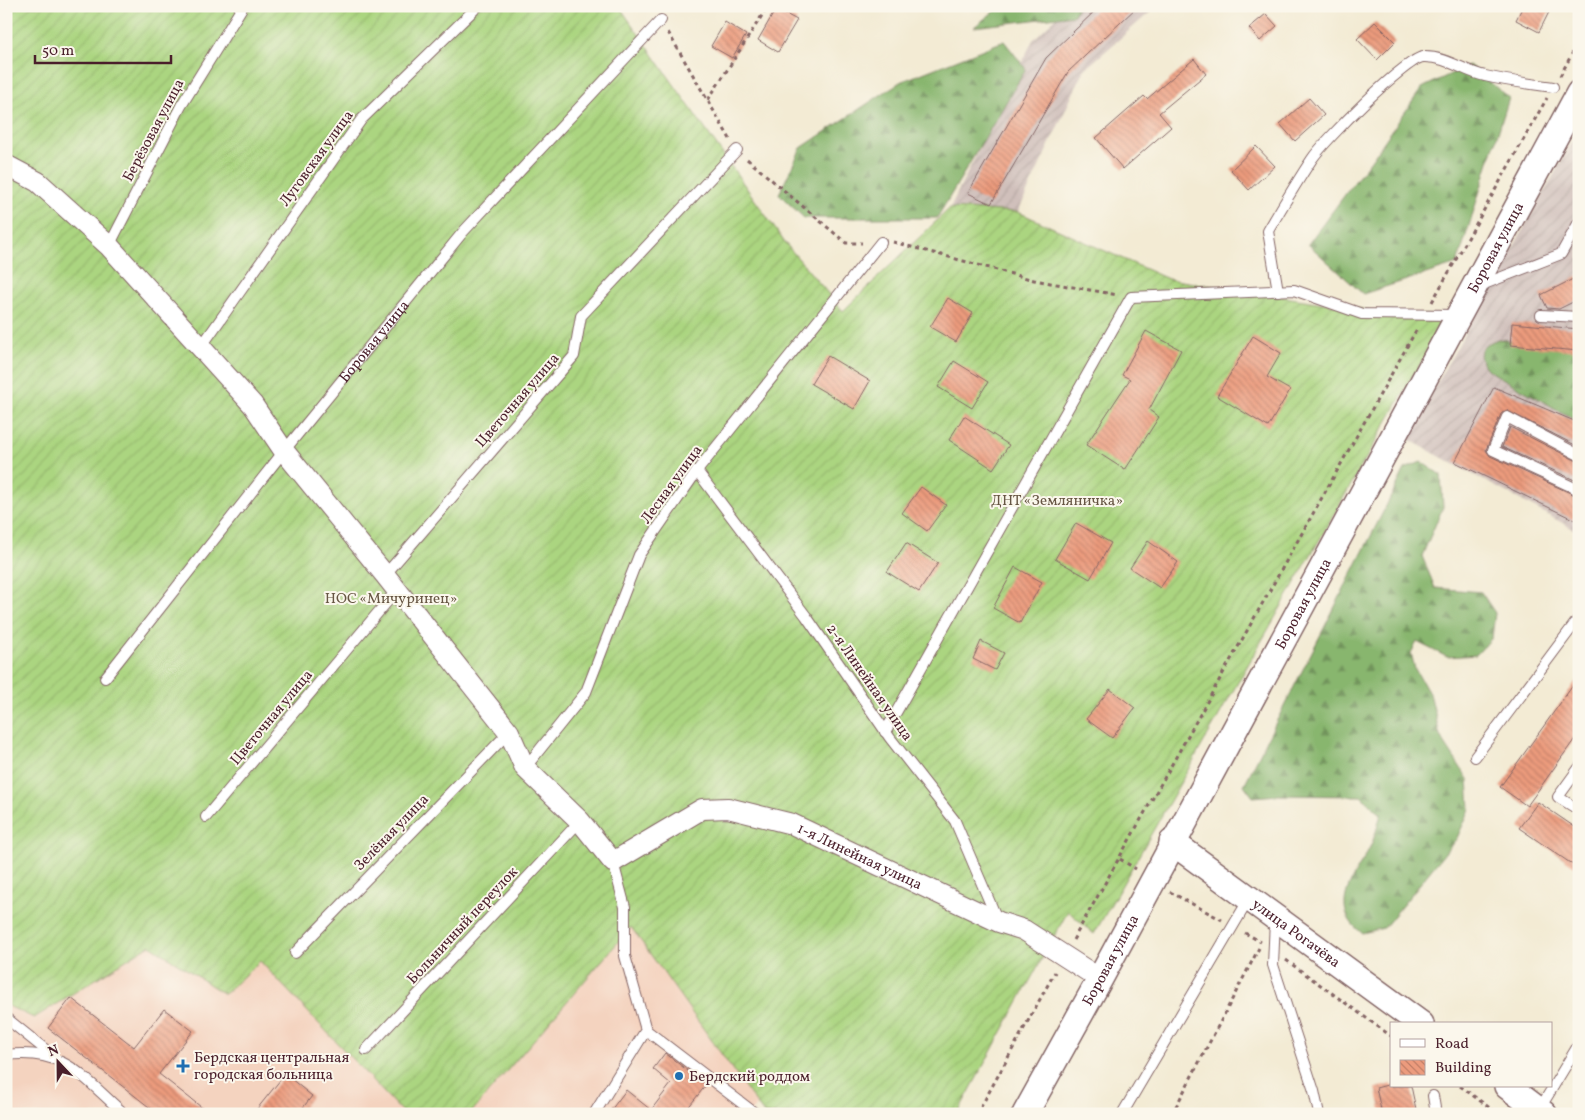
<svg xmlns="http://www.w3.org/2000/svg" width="1585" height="1120" font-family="Vollkorn,serif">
<defs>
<pattern id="industrial-furrows" width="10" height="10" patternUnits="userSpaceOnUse" patternTransform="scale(1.25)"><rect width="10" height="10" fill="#d0c0bb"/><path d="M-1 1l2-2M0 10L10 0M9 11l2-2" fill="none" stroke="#b4a5a1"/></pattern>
<pattern id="forest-firs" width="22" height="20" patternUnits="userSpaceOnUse" patternTransform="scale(1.25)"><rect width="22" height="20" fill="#88b66e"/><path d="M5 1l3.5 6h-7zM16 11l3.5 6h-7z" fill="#71935b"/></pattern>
<pattern id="garden-furrows" width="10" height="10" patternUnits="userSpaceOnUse" patternTransform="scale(1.25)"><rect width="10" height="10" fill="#abd580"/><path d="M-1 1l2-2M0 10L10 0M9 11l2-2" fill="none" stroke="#95b66f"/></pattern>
<pattern id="building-back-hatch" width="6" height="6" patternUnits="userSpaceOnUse" patternTransform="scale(1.25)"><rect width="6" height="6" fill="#ec9b7d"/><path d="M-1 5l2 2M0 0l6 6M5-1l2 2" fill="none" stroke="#c17e67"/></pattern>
</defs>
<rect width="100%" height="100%" fill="#fbf7ec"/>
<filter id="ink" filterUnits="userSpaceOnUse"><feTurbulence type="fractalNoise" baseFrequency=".02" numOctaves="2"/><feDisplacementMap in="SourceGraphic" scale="10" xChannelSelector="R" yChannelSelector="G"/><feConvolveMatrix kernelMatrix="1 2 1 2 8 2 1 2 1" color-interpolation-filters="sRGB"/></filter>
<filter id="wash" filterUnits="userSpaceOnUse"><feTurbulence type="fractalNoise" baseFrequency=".0096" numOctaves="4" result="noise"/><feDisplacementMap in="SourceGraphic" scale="20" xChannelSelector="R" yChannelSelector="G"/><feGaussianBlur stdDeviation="1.12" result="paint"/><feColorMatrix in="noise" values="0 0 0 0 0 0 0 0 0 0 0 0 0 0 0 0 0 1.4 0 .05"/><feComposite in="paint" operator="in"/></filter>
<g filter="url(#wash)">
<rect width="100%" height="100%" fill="#f3ebd4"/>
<path fill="#f4d3bf" d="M631,927L757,1104L749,1114H470Z
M150,945L224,994L260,960L404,1114H6V1005L34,1018Z"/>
<path fill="url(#industrial-furrows)" d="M1068,6H1157L1084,70L1018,212L950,208L1033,40Z
M1579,130V532L1406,438Z"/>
<path fill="url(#forest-firs)" stroke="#696a4c" d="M1001,6H1078L1074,15L974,27Z
M1004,41L1026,69L937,218H804L779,194L801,148L900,82Z
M1469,65L1509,98L1457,264L1363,294L1308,244L1371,160L1422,88Z
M1498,339L1579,350V422L1488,370C1474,354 1480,346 1498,339Z
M1421,462L1441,475L1443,507L1422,556L1435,588L1481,592L1495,613L1492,638L1476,655L1447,657L1417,642L1411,653L1415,669L1431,697L1440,736L1468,779L1470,809L1457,838L1384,928L1362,933C1326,906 1356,876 1370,847C1375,837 1378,825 1381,814L1361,796L1278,795L1253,797L1244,785L1405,469Z"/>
<path fill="url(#garden-furrows)" stroke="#7a7a56" d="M6,6H619L785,243L843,311L950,208L1018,212L1168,279L1394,314L1447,317L1094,934L1068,911L957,1114H764L631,927L470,1114H404L260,961L224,994L150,945L34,1018L6,1005Z"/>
<g id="blocks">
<path fill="url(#building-back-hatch)" d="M1100,6H1138L1068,72L991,204L968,193L1046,58Z
M1523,6H1552L1539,32L1516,20Z
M776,9L797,20L778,52L758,40Z
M1266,14L1277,26L1260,41L1249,28Z
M725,22L746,35L732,58L711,46Z
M1375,22L1395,42L1377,60L1357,39Z
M1194,59L1206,74L1159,113L1171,127L1123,169L1096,138L1144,96L1147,99Z
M1309,98L1324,115L1295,141L1280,124Z
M1256,146L1275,166L1249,190L1231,170Z
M1579,276V299L1559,309L1547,308L1541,295Z
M948,298L973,313L956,342L930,327Z
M1512,323L1579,329V351L1510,345Z
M1146,331L1181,350L1149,410L1159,417L1125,470L1086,445L1130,379L1122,375Z
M1253,336L1281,353L1267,377L1290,390L1268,427L1217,396Z
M828,356L870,381L854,409L811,384Z
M954,361L988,382L972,408L938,387Z
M1494,387L1579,423V447L1506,410L1501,414L1486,450L1490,456L1579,497V522L1455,462Z
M964,416L1009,445L993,469L949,440Z
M1510,427L1579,462V482L1502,447Z
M921,487L946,505L927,531L902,513Z
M1076,523L1111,543L1090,579L1055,559Z
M1148,541L1178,562L1160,588L1130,568Z
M906,543L938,563L919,592L887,572Z
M1015,567L1042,582L1020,623L993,608Z
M981,641L1004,653L995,670L973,659Z
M1579,677V733L1527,806L1500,787Z
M1110,689L1135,708L1112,738L1086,719Z
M1538,802L1579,830V869L1519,828Z
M71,998L134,1047L164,1009L193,1031L159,1074L210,1114H158L48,1028Z
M665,1053L706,1085L683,1114H608L626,1090L651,1110L671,1084L653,1069Z
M285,1074L312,1096L298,1114H253Z
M1391,1084V1086H1411L1417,1114H1382L1376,1088Z"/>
</g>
</g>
<g filter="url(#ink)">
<use href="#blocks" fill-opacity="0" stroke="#856666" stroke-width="1"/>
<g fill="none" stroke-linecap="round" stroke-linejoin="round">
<g stroke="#856666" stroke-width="12">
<g id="service">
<path d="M109,246L181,106L243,6"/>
<path d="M1479,286L1561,254L1579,222"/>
<path d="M1278,291L1268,231C1282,207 1296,183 1312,159C1324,141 1405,59 1423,57C1446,56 1465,72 1485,76C1507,81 1531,84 1553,87"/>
<path d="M1541,315L1579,317"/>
<path d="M201,347L361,120L478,6"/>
<path d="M1579,455L1507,417L1493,450L1579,490"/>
<path d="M697,471L806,616L890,738L955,821L997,919"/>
<path d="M385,575L574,356L581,316L737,150"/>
<path id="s1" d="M105,678L284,451L463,232L661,20"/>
<path d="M885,732L1131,297L1294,290L1362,314L1457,315"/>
<path d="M1475,757L1579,618"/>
<path d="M525,768L586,692L639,555L697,471L881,242"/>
<path d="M1579,768L1558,797L1579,810"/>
<path d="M206,817L397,590"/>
<path d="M613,862L625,907V956L646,1030"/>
<path d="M1275,920L1273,965L1314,1091L1319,1114"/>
<path d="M295,953L509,732"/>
<path d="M6,1018L52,1055"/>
<path d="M366,1050L580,821"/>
<path d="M6,1055C63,1048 81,1075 120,1110"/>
<path d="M1433,1096L1436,1114"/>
<path d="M1539,1110L1579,1044"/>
<path d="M594,1114L646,1030L756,1114"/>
<path d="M1122,1114L1249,899"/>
</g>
</g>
<g stroke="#856666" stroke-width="22">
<g id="minor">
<path id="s2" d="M6,165L38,182L109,246L253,405L284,451L385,575L509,732L525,768L580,821L613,862L702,809L728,808L792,824L999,922L1024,930L1100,979"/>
</g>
</g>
<g stroke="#856666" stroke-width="28">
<g id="tertiary">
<path id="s3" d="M1172,842L1421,1024"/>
<path d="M1507,1086L1544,1114"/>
<path id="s4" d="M1025,1114L1100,979L1579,93"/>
</g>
</g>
<path stroke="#856666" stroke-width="3" stroke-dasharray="4 4" stroke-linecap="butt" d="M6,20L12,6
M668,32L730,139
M1560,76L1579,41
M708,100L768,6
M747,159L846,243H862
M893,242L1034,280L1118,295
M1432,302L1547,98
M1120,859L1136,869
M1170,892L1222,920
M1245,933L1261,942
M1073,940L1418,327
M1286,960L1391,1036
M1460,1086L1498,1114
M977,1114L1055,972
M1172,1114L1259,948"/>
<use href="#service" stroke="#fff" stroke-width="10"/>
<use href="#minor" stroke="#fff" stroke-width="20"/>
<use href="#tertiary" stroke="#fff" stroke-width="25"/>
</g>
</g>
<g fill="#1f6fb2" stroke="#fbf7ec" stroke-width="2">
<path d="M180.5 1058.5h5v5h5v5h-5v5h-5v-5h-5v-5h5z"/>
<circle cx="679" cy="1076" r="5"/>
</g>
<g text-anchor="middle" stroke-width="4" stroke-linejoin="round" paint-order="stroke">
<g font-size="15" fill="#4a1f2b" stroke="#fbf7ec">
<text transform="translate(153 130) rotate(-62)" y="5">Берёзовая улица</text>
<text transform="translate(316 158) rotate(-54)" y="5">Луговская улица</text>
<text dy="5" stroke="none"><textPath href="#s4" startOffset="986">Боровая улица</textPath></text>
<text dy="5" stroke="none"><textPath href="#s1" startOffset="431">Боровая улица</textPath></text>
<text transform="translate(517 400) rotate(-49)" y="5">Цветочная улица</text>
<text transform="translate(671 484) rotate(-54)" y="5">Лесная улица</text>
<text dy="5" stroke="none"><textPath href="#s4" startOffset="581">Боровая улица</textPath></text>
<text transform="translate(870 682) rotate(55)" y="5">2-я Линейная улица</text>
<text transform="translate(271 717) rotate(-50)" y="5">Цветочная улица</text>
<text transform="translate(391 832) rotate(-46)" y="5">Зелёная улица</text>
<text dy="5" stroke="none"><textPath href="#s2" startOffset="1201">1-я Линейная улица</textPath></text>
<text transform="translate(462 925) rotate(-47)" y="5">Больничный переулок</text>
<text dy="5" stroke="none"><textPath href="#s3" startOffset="154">улица Рогачёва</textPath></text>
<text dy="5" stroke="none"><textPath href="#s4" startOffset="176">Боровая улица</textPath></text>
</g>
<g font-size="15" fill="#675644" stroke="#fbf7ec">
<text x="1057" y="505">ДНТ «Земляничка»</text>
<text x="391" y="603">НОС «Мичуринец»</text>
</g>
<g font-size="15" fill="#4a1f2b" stroke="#fbf7ec" text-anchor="start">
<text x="194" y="1062">Бердская центральная<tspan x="194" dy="17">городская больница</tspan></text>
<text x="689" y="1081">Бердский роддом</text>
</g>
</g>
<rect width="1585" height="1120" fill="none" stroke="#fbf7ec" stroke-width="25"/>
<rect x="1390" y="1022" width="162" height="65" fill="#fbf7ec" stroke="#b4a19f"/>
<rect x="1400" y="1039" width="25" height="8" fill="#ffffff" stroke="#b4a19f"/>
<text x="1435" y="1048" font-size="15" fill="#4a1f2b">Road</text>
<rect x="1400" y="1060" width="25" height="15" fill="url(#building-back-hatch)" stroke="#b4a19f"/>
<text x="1435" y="1072" font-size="15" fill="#4a1f2b">Building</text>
<g transform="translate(58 1062) rotate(338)" stroke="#fbf7ec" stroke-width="4" paint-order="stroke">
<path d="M0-4L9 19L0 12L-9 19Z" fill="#4a1f2b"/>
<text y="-8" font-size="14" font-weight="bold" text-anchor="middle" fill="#4a1f2b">N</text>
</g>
<path d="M35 55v8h136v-8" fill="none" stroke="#4a1f2b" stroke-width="2.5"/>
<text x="42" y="55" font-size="15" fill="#4a1f2b" stroke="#fbf7ec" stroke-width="4" paint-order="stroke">50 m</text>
</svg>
